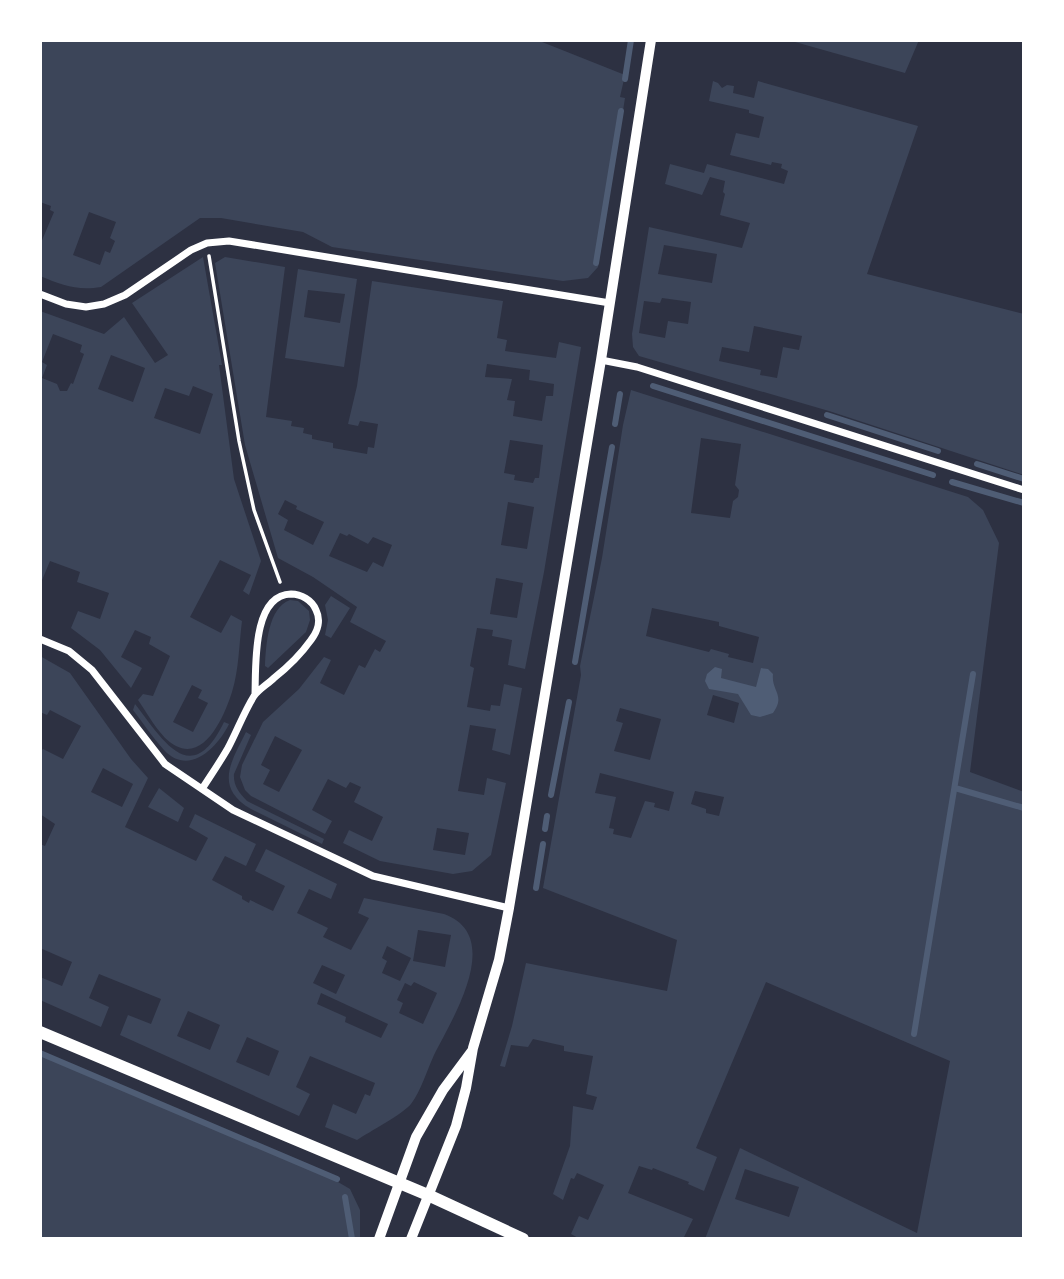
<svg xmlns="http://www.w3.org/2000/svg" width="1064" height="1279" font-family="Quicksand,sans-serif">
<rect width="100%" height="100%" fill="#2d3142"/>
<path fill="#3c4559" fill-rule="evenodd" d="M40,40H537L625,75L620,97L625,98L598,267L588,278L563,281L332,247L303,232L221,218H200L101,287C77,291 62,285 40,276V245L54,212L50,210L51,206L40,202ZM89,212L116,222L110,238L115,241L110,253L105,251L100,265L73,255Z
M788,40H919L905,73Z
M713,81L718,83L722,88L727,85L734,86L733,93L754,98L758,81L918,126L867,274L1024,314V475L829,411L639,356L633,347L632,334L649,227L742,248L750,223L720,215L725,194L723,192L725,181L710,177L702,195L665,184L670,164L704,173L707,164L784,184L788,171L781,168L782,164L772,162L771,165L730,155L736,133L759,138L764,117L749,113V110L709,101ZM664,245L717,254L712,283L658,274ZM662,298L691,302L688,324L668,321L665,338L639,333L644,301L660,303ZM754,326L802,336L799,350L783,347L777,378L760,375L761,370L719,361L722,347L749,352Z
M203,257L222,365H219L234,479L261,561L249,595L243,591L251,575L220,560L190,617L221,633L231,615L242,621C239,644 239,670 232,692C225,714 206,761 176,746C160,738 148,714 138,700L143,694L153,696L170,656L149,644L151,637L135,630L121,657L142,668L131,688L100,650L71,628L78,611L100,619L109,593L77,582L80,572L50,561L40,585V311L104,334L124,317L155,363L168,355L132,303ZM53,334L82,345L80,352L84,354L73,384L71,383L67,391H60L57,384L42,378L47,365L42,362ZM111,355L145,368L133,402L98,389ZM193,386L213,394L200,434L154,418L165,388L189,396ZM192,685L202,690L198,698L208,703L193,732L173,722Z
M225,257L285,267L266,417L292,421L291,426L304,428L303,433L312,435V439L333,443V448L367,454L368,447L374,448L378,424L360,421L358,426L348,424L357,386L372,281L503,301L497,338L507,340L505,351L556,358L559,342L581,347L544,572L525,669L508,665L512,640L492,636L493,630L477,628L470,666L474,668L467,707L490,711L491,705L500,706L504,684L522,688L510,755L492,750L496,729L470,725L458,791L484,795L487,778L506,783L491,855L472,871L453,874L380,861L343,843L349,830L372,841L383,817L354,802L361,787L350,782L346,788L328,779L312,810L332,821L325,834L251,796L245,790L240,777L242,765L263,722L299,689L324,657L331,660L320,683L344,695L359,665L365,668L375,649L380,652L386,641L350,622L357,607L313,577L278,558L245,445L215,263ZM487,364L530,370L529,380L554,384L553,396H546L542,421L513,416L515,401L507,400L512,379L485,377ZM510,440L543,445L539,478H535L533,483L514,480L515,475L504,473ZM285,500L297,506L296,509L324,522L313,545L284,530L288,520L278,514ZM508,502L534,507L527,549L501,545ZM340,533L347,536L349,534L368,544L373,537L392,545L383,567L373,562L367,572L329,556ZM496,578L523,583L517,618L490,614ZM275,736L302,750L279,792L263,784L270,770L261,765ZM437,828L469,833L465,855L433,850Z
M298,269L357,279L344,367L285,358ZM308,290L345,294L340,323L304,317Z
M631,390L968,497L983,510L999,543L970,772L1024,792V1239H705L740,1148L917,1233L950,1061L766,982L696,1148L717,1157L704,1191L688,1184L689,1182L653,1168L652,1170L639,1166L628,1193L693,1219L683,1239H580L571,1234L579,1216L588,1220L604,1185L577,1173L574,1179L571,1178L563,1200L553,1194L570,1146L573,1106L593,1110L597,1097L586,1094L593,1056L564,1051V1046L533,1039L528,1047L511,1045L505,1067L500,1066L512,1026L526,963L667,991L677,940L543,888L581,675L580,666L602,558L623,425ZM701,438L741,444L735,485L739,490L738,497L733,501L730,518L691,513ZM652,608L719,622V626L759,637L753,663L728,657L729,654L711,649L709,652L646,636ZM713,695L739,703L734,723L707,715ZM620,708L661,719L650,760L614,751L623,723L616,721ZM600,773L674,792L669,811L654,807L655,803L645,801L631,838L613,834L614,829L609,828L616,797L595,793ZM695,791L724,797L719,816L706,813V809L691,804ZM745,1169L799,1187L789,1217L735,1199Z
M331,596L350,608L331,638L325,635L328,620L325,605Z
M290,600L298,601L309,611L310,620L306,632L268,668L265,666C266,645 268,608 290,600Z
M40,656L70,673L131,759L148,778L125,827L196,861L208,838L189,827L195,814L256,844L246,866L225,856L212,880L242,896V899L249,903L250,900L273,911L285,886L255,871L266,849L337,884L331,899L309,889L297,913L328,928L323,937L351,950L369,918L358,913L364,898L444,914C505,936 452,1019 434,1055C427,1070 421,1091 411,1104C403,1114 369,1132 357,1140L325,1127L333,1104L356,1114L365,1094L370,1096L375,1083L310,1056L296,1087L310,1094L299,1116L120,1035L128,1015L151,1024L161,999L99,974L89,998L109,1007L101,1027L40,1000V977L62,986L72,962L40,948V844L45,846L55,824L40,814V752L43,749L63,759L81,726L50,710L47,715L40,712ZM103,768L133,784L122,807L91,792ZM418,930L451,935L445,967L413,961ZM387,946L411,958L400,981L382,973L387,961L382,958ZM322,965L345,975L336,994L313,983ZM414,982L437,993L423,1024L399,1013L403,1003L397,1000L405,983L411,986ZM321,993L388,1024L381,1038L345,1022L346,1017L317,1004ZM188,1011L220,1025L210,1050L177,1036ZM247,1037L279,1051L269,1076L236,1062Z
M135,704C163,740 191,790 224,722L229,724C218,747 189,777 164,750C153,738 143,723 133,710Z
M246,732L251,735L234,774C233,785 239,793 247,801L324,839L322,844L251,809C214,787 231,762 246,732Z
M159,788L184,808L178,822L148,807Z
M40,1051L326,1175L350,1189L360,1210V1239H40Z"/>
<path fill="#4f5d75" d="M715,667L722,669L721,678L756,687L761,668L768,669L773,674C771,691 786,695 773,713L760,717L751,715L738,694L709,689L705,681L707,674Z"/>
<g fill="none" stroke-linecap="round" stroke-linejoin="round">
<path stroke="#4f5d75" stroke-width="6" d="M625,79L631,40
M596,263L621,111
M653,386L933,475
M827,415L938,451
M615,424L620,394
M977,464L1024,479
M952,482L1024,503
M575,662L612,447
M955,788L1024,808
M551,795L569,702
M545,829L547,816
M536,888L543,844
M914,1034L973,674
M40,1053L337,1179
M345,1197L352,1239"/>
<path stroke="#fff" stroke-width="3.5" d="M209,256L239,441L254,510L280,582"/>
<path stroke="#fff" stroke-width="7" d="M40,294L66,304L86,307L104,304L125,295L191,250L207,243L229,241L610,303
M601,360L637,367L1024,490
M40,639L69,651L92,670L165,764L233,810L373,876L509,908
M202,789C211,775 220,762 228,748C237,731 244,712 254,696C259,689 268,684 274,678C288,667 301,654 311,640C318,631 321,620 316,610C312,600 301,594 291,594C252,595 256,666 255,694"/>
<path stroke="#fff" stroke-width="10" d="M379,1239L416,1137L443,1090L472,1051
M411,1239L456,1126L466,1088L473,1048L499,960L509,908L601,360L651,40"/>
<path stroke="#fff" stroke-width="12" d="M40,1032L428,1195L523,1239"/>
</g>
<rect width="1064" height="1279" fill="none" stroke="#ffffff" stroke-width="84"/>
</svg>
